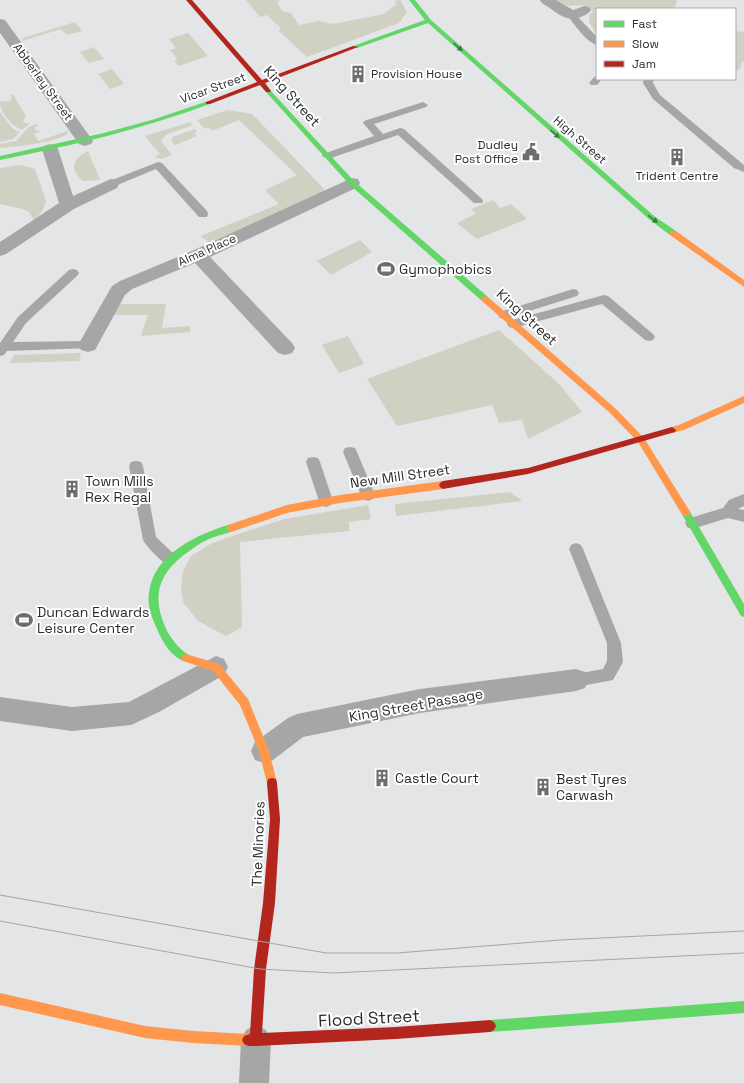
<svg xmlns="http://www.w3.org/2000/svg" width="744" height="1083" font-family="'Space Grotesk',sans-serif">
<rect width="100%" height="100%" fill="#e3e5e6"/>
<path fill="#d0d0c3" d="M246,0H280L277,2L282,11L291,13L299,25L319,21L333,24L384,14L396,4L395,1L400,0L407,12L399,23L307,57L279,31L281,28L267,15L260,17Z
M556,0H677L674,9H597V35L589,22V16L593,11L583,5L570,6L562,4Z
M75,22L82,31L67,35L61,29L22,41L23,38Z
M735,31L744,32V62H742L739,70H735Z
M188,33L208,56L179,66L174,60L177,59L170,50L176,48L169,39Z
M94,47L104,59L89,63L80,52Z
M112,69L124,84L110,89L98,74Z
M13,94L26,117L23,120L25,123H30L22,130C12,126 0,112 0,102L10,101L12,97L11,95Z
M228,110L252,114L326,191L209,243L201,236L279,204L265,190L297,175L239,120L212,131L209,127L205,129L197,120Z
M0,112L13,129L20,132L13,139L0,142Z
M190,122L193,125L167,134L161,141L172,155L161,159L154,157L160,154L145,136Z
M37,124V126L35,127V130L40,131L34,134L38,141L68,131V133C60,142 14,147 0,148V144L16,141L30,126Z
M195,129L197,132L194,133L197,136L175,145L171,141L173,137Z
M88,151L100,180L82,181C69,167 73,159 88,151Z
M21,165L35,169L46,201L43,210L34,221L29,212L22,209L0,204V168Z
M493,200L500,208L511,204L527,219L477,239L457,223L476,214L471,209Z
M360,240L372,252L331,275L317,261Z
M120,304H166L162,328L190,326V332L141,336L148,315H114Z
M499,330L559,384L582,412L528,439L522,420L499,423L492,405L397,426L367,379Z
M348,336L364,364L339,373L322,345Z
M81,353L79,361L9,363L14,355Z
M510,492L522,501L396,516L395,504Z
M368,505L371,519L349,522V531L240,542L242,627L226,636L198,621L183,602L181,587L183,571L191,556L212,543L284,519Z"/>
<g fill="none" stroke-linecap="round" stroke-linejoin="round">
<path fill="#a6a6a6" fill-rule="evenodd" d="M572,13L575,14L597,37V45C586,42 576,26 569,18L568,16L569,14Z
M597,76V79H602L597,85H591L589,83C592,80 593,77 597,76Z
M644,79H654L653,83L660,95L744,165V172L734,168L653,99L643,83Z
M423,102L428,105L426,107L374,124L383,134L400,128L404,129L482,199L483,201L482,203H474L398,135L331,158L327,159L322,156L323,154L374,136L363,123L364,121Z
M158,162L162,163L207,211L208,214L207,217H199L156,169L115,186L111,187L106,184L107,182Z
M73,269L77,270L79,273L77,276L26,323L13,342L88,341L92,342L94,345L92,348L7,351L4,355L0,356V343L18,317L69,270Z
M573,289L577,290L579,293L577,296L504,319L500,318L498,315L500,312Z
M604,295L608,296L653,334L655,337L653,340L649,341L645,340L602,304L513,328L509,327L507,324L509,321Z
M350,447L355,448L357,452L375,495L373,499L368,501L363,499L361,495L343,452L345,448Z
M313,457L318,458L320,462L333,501L331,505L326,507L321,505L319,501L306,462L308,458Z
M136,461L141,462L143,466L156,537L175,555L177,559L175,563C173,564 171,565 169,565C163,564 146,546 143,540L129,466L131,462Z
M744,494V506L738,509L744,510V522L728,518L692,529L687,527L685,523L687,519L723,508L729,500Z
M576,543L581,545L583,549L621,643L623,662L613,680L576,687L571,685L568,680L571,675L603,669L607,661V643L569,549L571,545Z"/>
<path fill="#a6a6a6" fill-rule="evenodd" d="M540,0H556L573,10L584,6L589,7L591,10C589,13 587,14 583,16C566,24 557,12 542,3Z
M0,19L5,20L91,138L93,141L91,144L85,146L79,144L0,33Z
M50,144L56,146L58,149L73,196L111,179L117,180L119,184L117,188L74,209L6,254L0,256V242L59,203L42,149L44,146Z
M352,178L358,179L360,183L358,187L210,257L292,343L295,348L292,353L285,355L278,353L195,263L132,289L125,295L95,350L88,352L81,350L78,345L112,286L120,281L192,251Z
M216,656L224,659L228,667L224,675L159,712L131,725L72,731L0,721V697L72,707L129,702Z
M576,669L585,672L588,680L585,688L576,691L420,713L303,737L273,760L264,763L255,760L251,751L255,742L288,718L297,714L420,689Z
M256,1025L266,1030L271,1040L269,1083H239L241,1040L246,1030Z"/>
<path fill="#63d668" fill-rule="evenodd" d="M409,0H415L431,20L654,216L676,231V235H670L650,220L428,23L357,48H353V46L425,20Z
M266,90H270L354,181L488,297V301H482L350,185L266,92Z
M208,101L211,103L210,104C142,129 71,146 0,160V156L104,133L155,119Z
M686,509L689,510L744,604V617L741,616L683,516L682,513L683,510Z
M231,524L234,525L235,528L234,531C225,534 214,536 205,541C198,544 191,550 185,554C156,576 152,599 167,631C171,638 176,645 182,650C185,653 189,654 191,658L189,661L186,662C171,657 163,643 157,629C152,618 147,606 149,593C153,554 198,534 231,524Z
M744,1001V1013L490,1032L486,1030L484,1026L486,1022L490,1020Z"/>
<path fill="#ff974d" fill-rule="evenodd" d="M670,231H676L744,280V287L670,235Z
M485,296L488,297L616,409L644,438L689,510L690,513L689,516H683L638,442L610,413L482,301V297Z
M744,396V403L684,430L672,433L668,430L669,428L679,425Z
M443,481L446,483L447,485L446,487L443,489L340,503L287,513L231,532L228,531L227,528L228,525L287,505L340,495Z
M186,654L219,664L248,699L269,751L277,783L276,787L272,788L268,787L259,751L240,705L213,671L183,661L181,658L183,655Z
M0,993L145,1026L193,1031L248,1034L252,1036L254,1040L252,1044L248,1046L193,1043L145,1038L0,1005Z"/>
<path fill="#b3261e" fill-rule="evenodd" d="M186,0H192L262,80L353,46L358,47L265,83L271,91L270,92H266L260,85L210,104H206V102L257,82Z
M672,427L676,430L675,432L528,474L443,489L440,487L439,485L440,483L443,481L528,468Z
M272,778L276,779L277,783L280,819L275,903L266,969L262,1033L396,1027L490,1020L494,1022L496,1026L494,1030L490,1032L396,1039L256,1046H248L244,1044L242,1040L244,1036L250,1034L254,969L263,903L270,819L267,783L268,779Z"/>
<path stroke="#a4a5a5" stroke-width="1" d="M0,895L326,953H397L560,940L744,931
M0,921L260,969L333,973L744,953"/>
</g>
<defs><path id="oneway-solid" d="M-6-.8H1V-3.2L6.5 0L1 3.2V.8H-6Z"/></defs>
<g fill="#447848">
<use href="#oneway-solid" transform="translate(458 47) rotate(42)"/>
<use href="#oneway-solid" transform="translate(555 134) rotate(41)"/>
<use href="#oneway-solid" transform="translate(653 219) rotate(38)"/>
</g>
<defs>
<g id="building-bare" transform="scale(1.38)"><path d="M-4-6H4V6H1V3H-1V6H-4ZM-2.5-4.3h1.7v1.8h-1.7ZM.8-4.3h1.7v1.8H.8ZM-2.5-1h1.7V.8h-1.7ZM.8-1h1.7V.8H.8Z" fill="#6b6d6e" stroke="#fff" stroke-width="2.5" paint-order="stroke"/></g>
<g id="civic-bare" transform="scale(1.38)"><path d="M-.6-6.5H3V-4.5H.6V-3L4-1V1h2V6H-6V1h2V-1L-.6-3ZM-1.2 2.5V6h2.4V2.5Z" fill="#6b6d6e" stroke="#fff" stroke-width="2.5" paint-order="stroke"/></g>
<g id="stadium-bare" transform="scale(1.38)"><path d="M0-5a6.5 5 0 1 0 0 10a6.5 5 0 1 0 0-10ZM-3.5-1.8h7v3.6h-7Z" fill="#6b6d6e" stroke="#fff" stroke-width="2.5" paint-order="stroke"/></g>
</defs>
<g fill-rule="evenodd">
<use href="#building-bare" x="358" y="74"/>
<use href="#civic-bare" x="531" y="152"/>
<use href="#building-bare" x="677" y="157"/>
<use href="#stadium-bare" x="386" y="269"/>
<use href="#building-bare" x="72" y="489"/>
<use href="#stadium-bare" x="24" y="620"/>
<use href="#building-bare" x="382" y="778"/>
<use href="#building-bare" x="543" y="787"/>
</g>
<g text-anchor="middle" stroke-width="4" stroke-linejoin="round" paint-order="stroke">
<g font-size="12" fill="#2a2c2d" stroke="#fff" text-anchor="start">
<text x="371" y="78">Provision House</text>
<text x="518" y="149" text-anchor="end">Dudley<tspan x="518" dy="14">Post Office</tspan></text>
<text x="677" y="180" text-anchor="middle">Trident Centre</text>
</g>
<g font-size="12" fill="#2a2c2d" stroke="#fff">
<text transform="translate(43 82) rotate(54)" y="4">Abberley Street</text>
<text transform="translate(213 88) rotate(-20)" y="4">Vicar Street</text>
<text transform="translate(580 140) rotate(41)" y="4">High Street</text>
<text transform="translate(207 250) rotate(-24)" y="4">Alma Place</text>
</g>
<g font-size="14" fill="#2a2c2d" stroke="#fff">
<text transform="translate(292 96) rotate(48)" y="5">King Street</text>
<text transform="translate(527 317) rotate(42)" y="5">King Street</text>
<text transform="translate(400 476) rotate(-8)" y="5">New Mill Street</text>
<text transform="translate(416 705) rotate(-10)" y="5">King Street Passage</text>
<text transform="translate(258 844) rotate(-88)" y="5">The Minories</text>
</g>
<g font-size="14" fill="#2a2c2d" stroke="#fff" text-anchor="start">
<text x="399" y="274">Gymophobics</text>
<text x="85" y="486">Town Mills<tspan x="85" dy="16">Rex Regal</tspan></text>
<text x="37" y="617">Duncan Edwards<tspan x="37" dy="16">Leisure Center</tspan></text>
<text x="395" y="783">Castle Court</text>
<text x="556" y="784">Best Tyres<tspan x="556" dy="16">Carwash</tspan></text>
</g>
<g font-size="17" fill="#2a2c2d" stroke="#fff">
<text transform="translate(369 1018) rotate(-3)" y="6">Flood Street</text>
</g>
</g>
<rect x="596" y="8" width="140" height="72" fill="#ffffff" stroke="#aaabab"/>
<rect x="604" y="21" width="20" height="6" fill="#63d668" stroke="#aaabab"/>
<text x="632" y="28" font-size="12" fill="#2a2c2d">Fast</text>
<rect x="604" y="41" width="20" height="6" fill="#ff974d" stroke="#aaabab"/>
<text x="632" y="48" font-size="12" fill="#2a2c2d">Slow</text>
<rect x="604" y="61" width="20" height="6" fill="#b3261e" stroke="#aaabab"/>
<text x="632" y="68" font-size="12" fill="#2a2c2d">Jam</text>
</svg>
